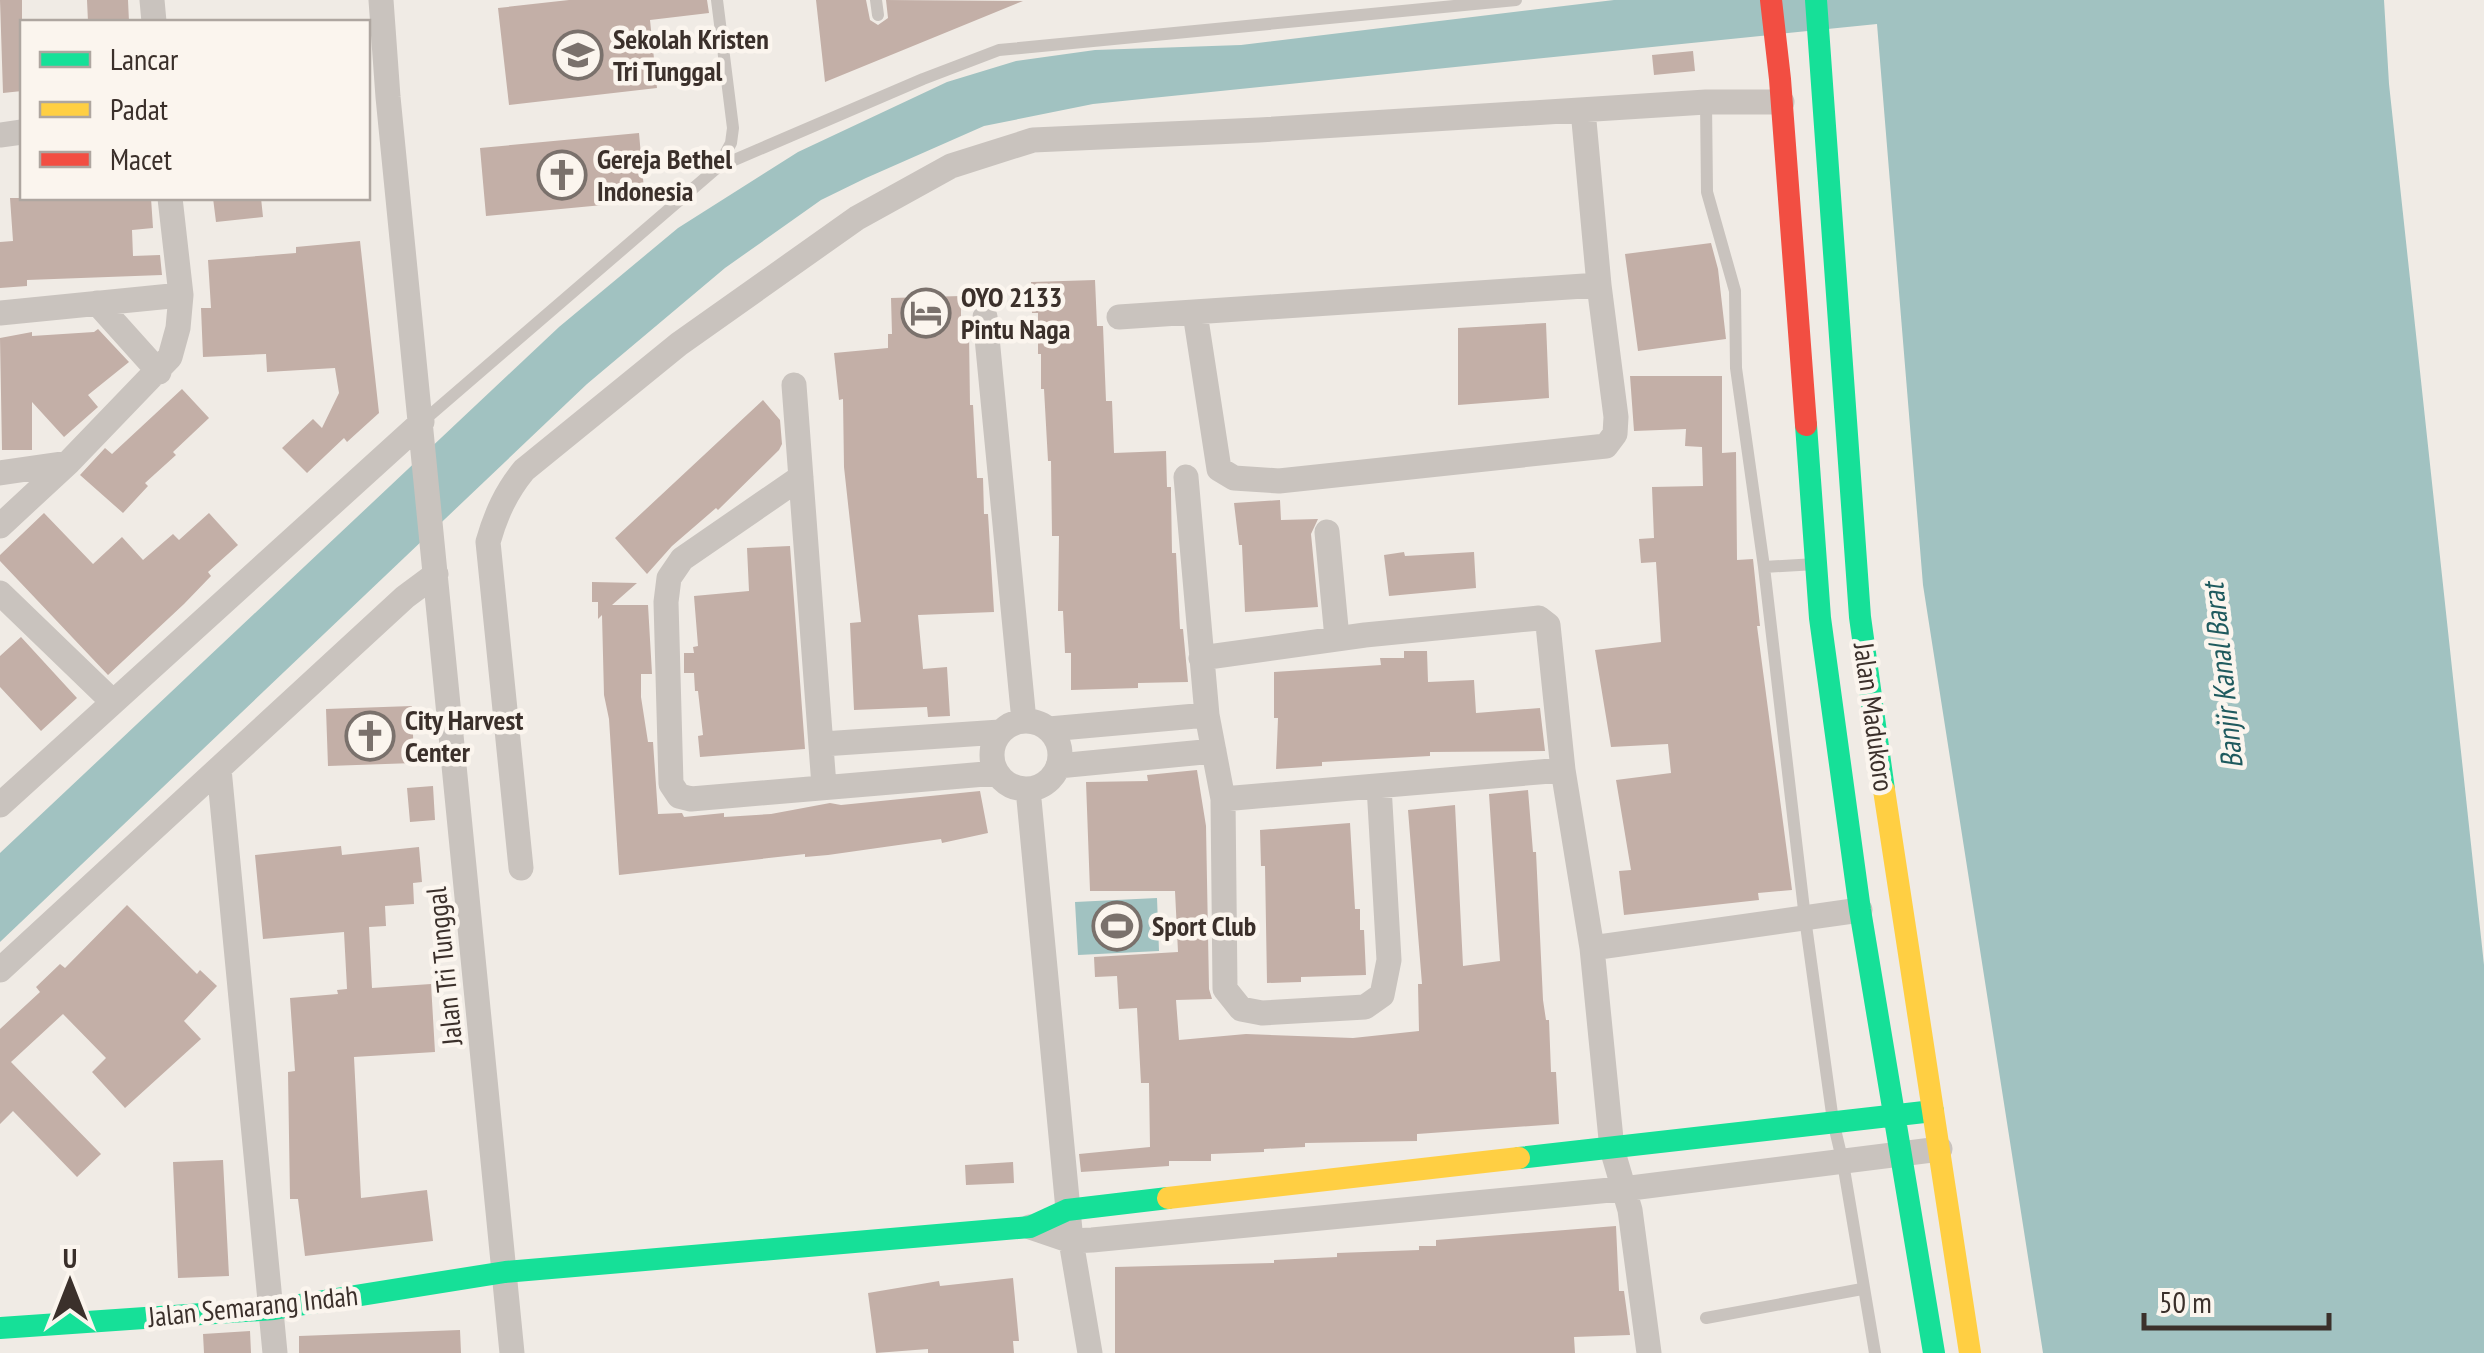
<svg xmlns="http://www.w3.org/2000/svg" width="2484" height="1353" font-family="'PT Sans Narrow',sans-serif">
<rect width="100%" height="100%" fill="#f0ebe5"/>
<path fill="#a1c2c1" d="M1614,0H2384L2389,84L2484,965V1353H2043L1923,585L1877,24L1093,104L984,126L866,178L821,200L725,268L587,384L0,942V853L559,327L678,228L798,152L947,82L1016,61L1095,50L1241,45Z
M1157,898L1159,951L1078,955L1075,902Z"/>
<path fill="#c3afa7" d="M0,0H22V91L3,93Z
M87,0H128L129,22H88Z
M569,0H707L709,13L650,20L657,88L509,105L498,8Z
M816,0H866L870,20L878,25L888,18L886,0L1023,1L825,82Z
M1693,51L1695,71L1654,75L1652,55Z
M639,133L645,201L486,216L480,148Z
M10,198H151L153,228L132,230L133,256L160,255L162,275L27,280V286L0,288V242L13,241Z
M213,198H261L263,217L216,222Z
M360,241L379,413L347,442L344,438L307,473L282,448L313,419L322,428L339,393L335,368L267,372L266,354L203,357L201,308H211L208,260L296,253V247Z
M1711,243L1718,269L1726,339L1638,351L1625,254Z
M1095,280L1097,326H1103L1106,401H1112L1114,453L1166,451L1167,487H1171V494L1172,553H1176L1180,629H1183L1188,682L1138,683V688L1071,690V653H1065L1063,611H1058L1059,536H1052L1051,461H1048L1044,389H1041V354H1038V313H1032L1031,282Z
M961,296V334H969L970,405H973L977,478H983L984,514H988L994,612L918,615L923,669L947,667L950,716L928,717L927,707L854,710L850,623L861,622L844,467L843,399L839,400L834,353L888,348V334H892L891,298Z
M1546,323L1549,398L1458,405V328Z
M98,329L129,362L88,395L98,407L64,437L32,402V450H2L0,338L32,332V336L94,332Z
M1630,376H1722V453L1736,452L1737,560L1753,559L1760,626H1757L1792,890L1758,893L1759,900L1624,915L1619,871L1631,870L1616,780L1671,773L1668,744L1611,747L1595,650L1661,642L1656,562L1641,563L1639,539L1654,538L1652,487L1703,486L1702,447L1685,446L1686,429L1634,431Z
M182,389L209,418L173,452L176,455L145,483L148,486L123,513L80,475L105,448L112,454Z
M763,400L780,420L782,444L779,450L718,510L716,508L672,546L647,574L615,538Z
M1280,500L1281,520L1318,519L1311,534L1318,607L1245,612L1242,545H1239L1234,503Z
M44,513L93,564L122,537L143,560L173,534L179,540L209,513L238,545L208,572L211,576L184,604L108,675L0,561V555Z
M790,546L805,749L700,757L698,736L703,735L698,691H695L694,673H684V653H694L693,647L698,646L694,596L749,591L747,548Z
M1404,552L1405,556L1474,552L1476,588L1389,596L1384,555Z
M592,582L637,583L612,605H648L652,674H641V697L648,742H653L658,814L682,813L684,817L724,813V817L771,814L830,803L841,805L980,791L988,833L942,843L941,839L828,855L805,857V854L619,875L609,719L604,695L602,615L598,619V602H592Z
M21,637L77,698L41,731L0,687V656Z
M1404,651H1427L1428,682L1474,680L1476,713L1540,708L1545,751L1430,752V756L1322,762V766L1276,769L1278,718H1274V672L1381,665L1380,658H1404Z
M412,706L414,763L328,766L326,709Z
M1197,770L1206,826L1209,989L1212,999L1176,1000L1179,1040L1246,1034L1353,1038L1419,1031L1418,984H1422L1408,810L1455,805L1463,966L1500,961L1489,794L1528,790L1533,852H1536L1543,1000L1546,1020H1549L1551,1072H1556L1559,1124L1417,1134V1141L1305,1143V1147L1264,1149V1152L1211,1154V1161H1169V1166L1081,1172L1079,1154L1150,1147L1149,1083H1141L1137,1008L1119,1009L1117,976L1095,977L1094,957L1178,952L1175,891H1090L1086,782L1148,781L1147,775Z
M433,786L435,820L410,822L407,788Z
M1350,823L1355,909H1360V930H1364L1366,975L1301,977V982L1267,983L1265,866H1261L1260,830Z
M341,846L342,855L419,847L422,882L413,883L414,904L385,906L386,926L369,927L372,988L431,984L435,1052L354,1057L361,1198L427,1190L433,1241L305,1256L298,1199H290L288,1072L295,1071L290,998L338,994L337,990L347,989L344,932L263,939L255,855Z
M127,905L197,974L200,970L217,986L184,1021L201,1039L125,1108L92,1072L106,1058L63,1014L11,1062L101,1154L77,1177L13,1111L0,1124V1029L40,992L36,987L60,964L65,968Z
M223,1160L229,1276L178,1278L173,1162Z
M1013,1162L1014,1183L966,1185L965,1165Z
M1616,1226L1619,1291H1624L1630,1335L1574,1337L1575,1353H1115V1267L1274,1263V1260L1337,1257V1253L1419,1250V1246H1436V1240Z
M1013,1278L1019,1341H1013L1014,1353H928V1349L876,1353L868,1293L939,1281L940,1286Z
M460,1330L461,1353H299V1336Z
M250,1331L251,1353H204L203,1334Z"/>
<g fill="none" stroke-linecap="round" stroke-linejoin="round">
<path stroke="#c9c3be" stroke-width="12" d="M876,0L878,15
M1706,102L1707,192L1735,291L1736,368L1764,567L1805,918L1833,1121L1843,1163L1875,1353
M718,167L923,79L999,50L1516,0
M422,422L718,167L731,143L733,128L717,0
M1764,567L1816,564
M1706,1318L1862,1289"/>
<path stroke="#c9c3be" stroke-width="25" d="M152,0L154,22
M381,0L388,97L512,1353
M0,135L22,132
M97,303L159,372
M0,313L181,295
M1195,313L1219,469L1234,478L1279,481L1606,446L1615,434L1616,417L1599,285
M985,317L1024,721
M1119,317L1599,285L1583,110
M794,385L824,786
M0,473L68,463
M801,477L682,559L669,578L666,602L671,784L679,796L691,799L997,773
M1186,477L1207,715L1223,799L1225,989L1241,1009L1262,1013L1365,1007L1382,995L1389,960L1379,786
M0,526L68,463L170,357L178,328L181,295L170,198
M1327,532L1337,638
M0,593L113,702
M1201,658L1365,635L1539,618L1548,625L1563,770L1592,948L1612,1149L1630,1210L1649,1353
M992 755a34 34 0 1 1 68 0a34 34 0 1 1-68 0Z
M1049,729L1207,715
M823,744L1000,732
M1058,766L1214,751
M219,769L275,1353
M1028,789L1071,1241L1090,1353
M1223,799L1563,770
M0,805L422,422
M521,868L488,542C496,514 506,492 524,470L679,344L857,218L951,166L1033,140L1259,130L1706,102H1782
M1592,948L1860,910
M0,970L405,597L436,574
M1030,1227L1071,1241L1092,1240L1631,1188L1940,1149"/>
<path stroke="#16e098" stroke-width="22" d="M1816,0L1860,617L1884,790
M1806,425L1820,618L1860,910L1934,1353
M1519,1158L1933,1111
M0,1328L274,1309L505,1272L1030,1227L1067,1210L1168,1198"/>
<path stroke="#ffcf43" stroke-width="22" d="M1884,790L1970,1353
M1168,1198L1519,1158"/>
<path stroke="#f24e42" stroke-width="22" d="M1771,0L1780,79L1806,425"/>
</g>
<defs>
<g id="school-ring" transform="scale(2.5)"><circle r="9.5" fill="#fbf5ee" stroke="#7a716c" stroke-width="1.5"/><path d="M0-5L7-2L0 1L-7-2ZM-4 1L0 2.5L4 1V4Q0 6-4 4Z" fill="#7a716c"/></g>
<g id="church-ring" transform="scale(2.5)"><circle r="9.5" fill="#fbf5ee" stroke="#7a716c" stroke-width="1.5"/><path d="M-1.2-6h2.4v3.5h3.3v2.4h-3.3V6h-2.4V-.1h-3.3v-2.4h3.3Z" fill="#7a716c"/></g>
<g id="hotel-ring" transform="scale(2.5)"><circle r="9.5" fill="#fbf5ee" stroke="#7a716c" stroke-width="1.5"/><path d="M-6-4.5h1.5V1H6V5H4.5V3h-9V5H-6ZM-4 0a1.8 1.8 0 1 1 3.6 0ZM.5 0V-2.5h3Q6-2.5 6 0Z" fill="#7a716c"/></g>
<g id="stadium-ring" transform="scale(2.5)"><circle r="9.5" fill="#fbf5ee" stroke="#7a716c" stroke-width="1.5"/><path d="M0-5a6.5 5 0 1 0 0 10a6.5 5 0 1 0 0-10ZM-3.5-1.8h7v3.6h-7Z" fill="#7a716c"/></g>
</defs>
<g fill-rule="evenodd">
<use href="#school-ring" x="578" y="55"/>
<use href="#church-ring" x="562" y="175"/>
<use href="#hotel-ring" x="926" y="313"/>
<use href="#church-ring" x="370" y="736"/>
<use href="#stadium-ring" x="1117" y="926"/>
</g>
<g text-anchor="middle" stroke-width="9" stroke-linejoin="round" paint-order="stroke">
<g font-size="28" font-weight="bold" fill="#3b302b" stroke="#fbf5ee" text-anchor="start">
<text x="613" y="49">Sekolah Kristen<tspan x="613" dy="32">Tri Tunggal</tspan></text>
<text x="597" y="169">Gereja Bethel<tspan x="597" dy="32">Indonesia</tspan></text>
<text x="961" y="307">OYO 2133<tspan x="961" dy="32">Pintu Naga</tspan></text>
<text x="405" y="730">City Harvest<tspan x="405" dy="32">Center</tspan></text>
<text x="1152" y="936">Sport Club</text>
</g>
<g font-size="28" fill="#3b302b" stroke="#fbf5ee">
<text transform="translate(1874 717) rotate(82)" y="10">Jalan Madukoro</text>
<text transform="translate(444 966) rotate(-96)" y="10">Jalan Tri Tunggal</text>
<text transform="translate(253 1306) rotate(-6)" y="10">Jalan Semarang Indah</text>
</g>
<g font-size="30" font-style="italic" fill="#1f5a5e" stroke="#fbf5ee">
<text transform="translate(2223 676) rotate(-96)" y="10">Banjir Kanal Barat</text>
</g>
</g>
<rect x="20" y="20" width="350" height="180" fill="#fbf5ee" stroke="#aea6a0" stroke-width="2.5"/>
<rect x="40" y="52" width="50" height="15" fill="#16e098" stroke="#aea6a0" stroke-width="2.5"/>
<text x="110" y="70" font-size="30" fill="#3b302b">Lancar</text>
<rect x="40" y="102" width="50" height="15" fill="#ffcf43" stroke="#aea6a0" stroke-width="2.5"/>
<text x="110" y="120" font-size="30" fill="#3b302b">Padat</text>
<rect x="40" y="152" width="50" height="15" fill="#f24e42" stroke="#aea6a0" stroke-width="2.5"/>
<text x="110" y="170" font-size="30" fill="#3b302b">Macet</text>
<g transform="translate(70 1283)" stroke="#fbf5ee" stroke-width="8" paint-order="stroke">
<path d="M0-8L18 38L0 25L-18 38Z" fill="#3b302b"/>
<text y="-15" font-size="28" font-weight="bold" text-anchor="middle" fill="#3b302b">U</text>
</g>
<path d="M2144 1313v15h185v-15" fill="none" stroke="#3b302b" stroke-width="5"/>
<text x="2159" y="1313" font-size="30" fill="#3b302b" stroke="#fbf5ee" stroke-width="8" paint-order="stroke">50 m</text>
</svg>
